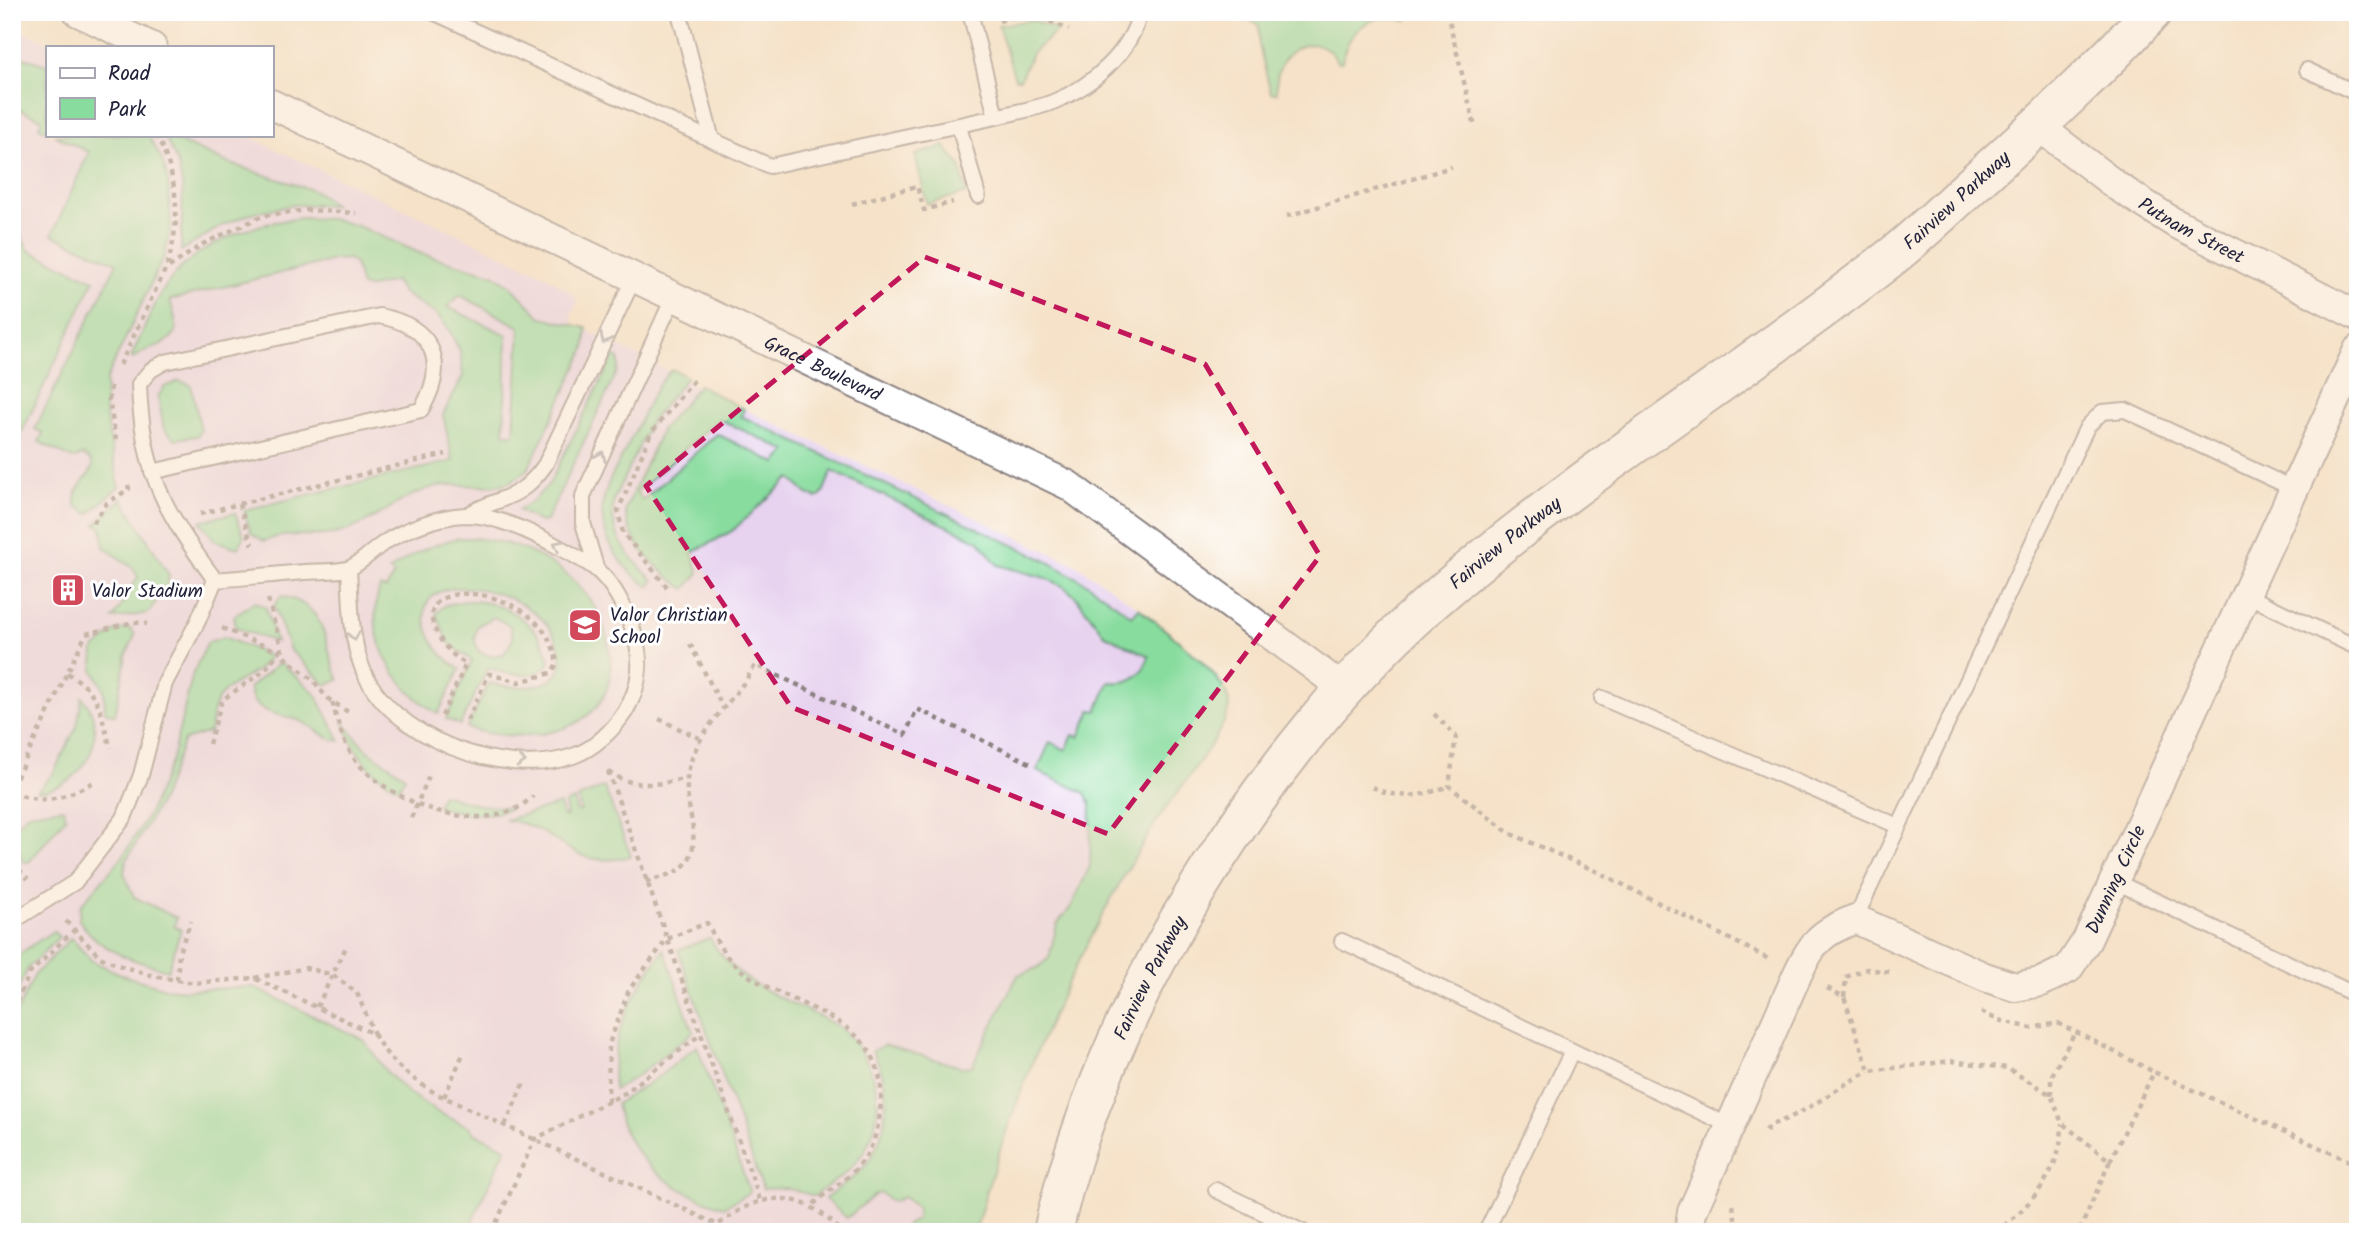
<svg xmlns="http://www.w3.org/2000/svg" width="2370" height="1244" font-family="Kalam,sans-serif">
<rect width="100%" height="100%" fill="#fff"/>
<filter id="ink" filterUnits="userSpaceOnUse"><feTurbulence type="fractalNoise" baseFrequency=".0143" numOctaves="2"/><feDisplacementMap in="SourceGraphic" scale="14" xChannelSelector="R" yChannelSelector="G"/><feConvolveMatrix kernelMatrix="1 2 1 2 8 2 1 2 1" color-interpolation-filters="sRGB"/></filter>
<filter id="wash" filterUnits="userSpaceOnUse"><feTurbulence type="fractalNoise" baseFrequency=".00686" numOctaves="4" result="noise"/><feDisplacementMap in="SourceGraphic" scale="28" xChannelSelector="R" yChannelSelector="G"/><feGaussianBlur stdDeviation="1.57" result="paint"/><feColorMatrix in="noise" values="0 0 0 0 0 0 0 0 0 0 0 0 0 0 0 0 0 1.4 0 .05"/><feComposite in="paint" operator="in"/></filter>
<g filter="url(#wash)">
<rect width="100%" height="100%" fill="#f5e2c8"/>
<path fill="#e7d2ef" d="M12,26L58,47H47V135H245L545,275L573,294L578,302L571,314L573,323L718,397L1078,566L1139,608L1213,674L1227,695V718L1156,822L1080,957L1037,1049L1009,1121L975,1232H12Z"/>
<path fill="#88dc9e" stroke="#557f6c" stroke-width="2" fill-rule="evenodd" d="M1035,12H1102L1072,25Z
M1235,12H1403L1406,21C1374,9 1347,30 1342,62H1337C1322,27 1271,47 1277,93H1271L1259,45V25L1244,17L1236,18Z
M1032,20L1058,30L1032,53L1020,79H1015L998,25Z
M12,54L47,65V131L39,127L42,119L12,106Z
M54,135H148L162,160L168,180L171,226L165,254L106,380L105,412L119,487L89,514L76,506C75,500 75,494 78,489C84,477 105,464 82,455L73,459L39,442L43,433L35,429L117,263L52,235L89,152Z
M164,135L228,163L315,191L334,205H294L255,212L223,225L181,251L183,188L177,162Z
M944,146L960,165L967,193L927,204L915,155Z
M12,217L28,250L94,280L12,453Z
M302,218L332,219L358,226L422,254L493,274L511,286L541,317L587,328L585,349L529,467C506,497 472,481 440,486C403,492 375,524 338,533C314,539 289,530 264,541L251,533L244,510L453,461L443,415L463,376L460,351L448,328L437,315L403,293L395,281L368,288L361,286L355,264L349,259L334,260L170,300C172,308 176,318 176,327C176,346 144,346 134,359L131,357C143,333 152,305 168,283C195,244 256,222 302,218ZM460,295L520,327L514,435L504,433L507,335L447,307Z
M613,357L619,358V368L546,521L540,522L518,510L533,501L549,484Z
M672,369L687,377L651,421L614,499C607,532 629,558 653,580L650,587C623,571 597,536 603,502C607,479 624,454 634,433C645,411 654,386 672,369Z
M179,381L191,385L201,430L197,436L175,439L164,429L158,397L164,387Z
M699,385L744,409L741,416L1045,560L1086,583L1132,616L1139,608C1162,629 1225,672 1229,703C1231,728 1170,799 1155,824C1076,951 1014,1087 975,1232H911L905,1226L917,1219V1208L904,1197L892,1202L881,1193L876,1194L847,1218L825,1199C837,1189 852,1180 863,1168C890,1136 893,1086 872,1051L885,1045L961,1067L972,1066L1018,975L1037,968L1049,958L1057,924L1071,907L1090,866L1091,804L1085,793L1037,771L1050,742L1066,750L1073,735L1079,737L1091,710L1097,711L1109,682C1131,684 1142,677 1149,656L1105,635L1075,596L1063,586L1046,578L998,565L979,541L832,471L822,495L817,498L807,494L790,478L732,531L692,553L699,573L685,589C660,572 628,544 625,510L662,429ZM719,419L787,451L776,463L717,434L643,500L636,492Z
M122,498L169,575L168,584L148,613L113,619L138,577L133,568L104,547L102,528L96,524Z
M235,513L244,536L238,548L215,541L200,521Z
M459,538C522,536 592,574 607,638C610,652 612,667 609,681C596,740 513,743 467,728L489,683C526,692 580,689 555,637C529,582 400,563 429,633C435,648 445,660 460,669L438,714C395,687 363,639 380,587L386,589L394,574L389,571C411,554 432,544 459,538Z
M281,596C331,606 322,645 339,680L326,685L290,650L274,606Z
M466,601C505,600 542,624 550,663C536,681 506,674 488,668L460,725L446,719L472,661L449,643L436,614L445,605ZM494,617L510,626L513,639L504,654L491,656L479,652L474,639L477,626Z
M254,602L266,607L276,642L236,628L234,616Z
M123,629H131L135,635L126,656L115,715L105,712L104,689L93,670L94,649L114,632Z
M224,637L266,654L269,658C255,679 224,682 215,705C211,713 212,723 210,732L184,740L162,798L126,861L124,873L134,897L177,918L174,926L181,929L168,970C133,961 100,952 79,920L80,906L124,855L150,811L172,759L193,673L208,642Z
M280,662L316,694L340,741C322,739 313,724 295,719C280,715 265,714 253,701L249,688Z
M82,697C113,733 83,790 37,791L53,774L77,726Z
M343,722L367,750L405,776L399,788C369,774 355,753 343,722Z
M604,787L631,856C567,873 560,826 505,820L560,804L563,816H567L565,803L574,800L577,811H581L578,798Z
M442,794L479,805L511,808C488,818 459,814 437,806Z
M63,808L66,817L29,862H23L12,830L28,813Z
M53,931L59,937L28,968L12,1001V959Z
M71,938L92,961L125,976L165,988L186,990L253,987L364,1040L385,1070L407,1092L439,1113L470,1127L474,1133L506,1148L467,1232H12V1023L35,974Z
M710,938C737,988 793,1000 839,1027C883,1064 893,1127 849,1170C839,1180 825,1186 815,1196L786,1188L763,1189L678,950Z
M664,949L693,1032L640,1074L614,1090C608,1033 634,993 664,949Z
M697,1046L750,1192L724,1207C671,1191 628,1160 616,1104L661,1075Z"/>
</g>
<g filter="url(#ink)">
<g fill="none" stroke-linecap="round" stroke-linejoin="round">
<g stroke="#8c8282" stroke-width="18">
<path id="service" d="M433,12L712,140
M679,12L712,140L770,166L996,117L970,12
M2307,70L2358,94
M996,117C1014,112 1036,109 1053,102C1091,87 1131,53 1140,12
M959,126L978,196
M467,515C501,495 519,502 545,465L634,278
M596,567L583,523V496L674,296
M215,580C245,577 275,575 304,572C318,571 333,572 347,569C358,566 371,552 381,545C402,530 439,516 465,515C505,515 554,544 587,563C610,576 623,603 632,627C643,657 642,684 625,712C613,730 594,749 573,756C505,780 388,738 362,667C350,636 351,602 349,568
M2246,595L2358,648
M1602,698L1898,826
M2114,881L2358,996
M1855,919L2087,427L2102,412L2125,410L2294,489
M12,922L75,882L124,818L141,775L165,683L198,621L215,580C164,510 142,473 139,384L151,370L165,362L379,316C434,326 449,363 421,410L152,472
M1342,941L1730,1126
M1216,1190L1303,1232
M1486,1232L1572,1051"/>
</g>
<g stroke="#8c8282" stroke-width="32">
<g id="minor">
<path d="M78,12L152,47"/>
<path id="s1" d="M271,104L1068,485L1343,688"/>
<path id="s2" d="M2038,126L2118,187L2173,222L2358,316"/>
<path id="s3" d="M1689,1232L1692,1212L1798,973C1813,941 1822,932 1855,919L1985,977L2015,987L2041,982L2068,969L2087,940L2358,350"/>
</g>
</g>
<g stroke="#8c8282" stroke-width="42">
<g id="secondary">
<path id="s4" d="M1053,1232C1101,1008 1268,741 1442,593C1585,470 1747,371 1894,255C1925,230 1953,202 1982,176C2041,123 2099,70 2152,12"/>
</g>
</g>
<path stroke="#8c8282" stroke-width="4.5" stroke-dasharray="5 5" stroke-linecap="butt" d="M1447,12L1475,127
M1031,14L1069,29
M999,21L1030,13
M156,135C179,179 182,221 166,268
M852,204L917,186L924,210L953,202
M1287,216L1452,167
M120,365L165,270L203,244L262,216L307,210L356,213
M111,386L109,400L116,440
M239,504L446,454
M200,514L239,504L252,545
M93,523L107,503L129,489L128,485
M667,587L623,533L618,511L651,433L695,379
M268,599L284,657L313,680L327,698L351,714
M222,628L277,651
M690,644L723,708
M67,673C102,693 99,712 111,748
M332,702C338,723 343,744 356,761C391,804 489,842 533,796
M1434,714L1456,736L1449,786L1509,833L1598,872L1769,959
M442,716L466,664C453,656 444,647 437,633C403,571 547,583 557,664L551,673L519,682L489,674L465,725
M659,719L701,739
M209,744L222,700L264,671L282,648
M608,771L701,1034
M608,772C635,789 658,785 687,778
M12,787L86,634L133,622L147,624
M1372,787C1401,800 1419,797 1449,786
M12,791C43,807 65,797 94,782
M411,818L429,776
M12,862L28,879
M646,882C656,878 668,876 677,871C706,854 688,815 687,790C686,778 689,765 694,753C708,719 738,697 755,665L905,735L917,709L1032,764
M66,921L100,957L118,965L153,976L194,983L254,978L374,1034C388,1061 409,1077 435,1093L718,1225C763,1189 802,1189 842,1232
M255,978L306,968L333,975L357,993L374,1034
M177,980L179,952L191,921
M1827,988L1844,997L1869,1071L1951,1061L2007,1068L2051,1095L2062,1123L2110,1161L2079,1232
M1844,997L1846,977L1866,969L1890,972
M317,1007L347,945
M12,1011L30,973L74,930
M1981,1012L1998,1020L2031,1028L2058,1023L2154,1072
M2051,1095V1077L2075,1032
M444,1097L464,1052
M608,1102L609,1044L629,990L667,939L707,923C716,940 725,958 741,970C791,1010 885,1015 881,1099C880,1123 875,1146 860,1164C847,1181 826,1191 812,1206
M505,1125L525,1081
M1766,1131L1770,1125C1805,1115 1835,1088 1869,1071
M2110,1161L2154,1072L2358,1165
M1733,1205L1737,1232
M492,1232L535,1139L625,1093L701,1034L760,1200
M1996,1232C2032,1205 2062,1170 2062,1124"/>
<use href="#service" stroke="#fff" stroke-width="14"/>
<use href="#minor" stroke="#fff" stroke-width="28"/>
<use href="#secondary" stroke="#fff" stroke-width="38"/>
</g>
<defs><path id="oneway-chevron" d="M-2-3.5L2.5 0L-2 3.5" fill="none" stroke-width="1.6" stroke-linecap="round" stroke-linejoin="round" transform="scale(1.75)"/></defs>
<g stroke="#9c9ca7">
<use href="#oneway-chevron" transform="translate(605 339) rotate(116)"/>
<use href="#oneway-chevron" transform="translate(601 456) rotate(-66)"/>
<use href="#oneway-chevron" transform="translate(558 545) rotate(-153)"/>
<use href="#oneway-chevron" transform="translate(354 636) rotate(80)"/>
<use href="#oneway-chevron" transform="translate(521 761) rotate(4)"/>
</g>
</g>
<path d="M0 0H2370V1244H0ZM925,257L1205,364L1320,556L1108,834L791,707L646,486Z" fill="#f5e2c8" fill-opacity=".55" fill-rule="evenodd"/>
<path fill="none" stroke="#c2185b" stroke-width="5" stroke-dasharray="14 9" stroke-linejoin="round" d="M925,257L1205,364L1320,556L1108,834L791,707L646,486Z"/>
<defs>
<g id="building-square" transform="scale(1.75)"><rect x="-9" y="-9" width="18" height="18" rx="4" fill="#d1495b" stroke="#fff"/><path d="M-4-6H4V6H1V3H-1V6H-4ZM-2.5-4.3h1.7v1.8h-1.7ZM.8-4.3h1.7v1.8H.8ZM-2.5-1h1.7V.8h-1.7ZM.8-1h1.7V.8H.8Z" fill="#fff"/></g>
<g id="school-square" transform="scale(1.75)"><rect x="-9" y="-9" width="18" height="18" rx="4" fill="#d1495b" stroke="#fff"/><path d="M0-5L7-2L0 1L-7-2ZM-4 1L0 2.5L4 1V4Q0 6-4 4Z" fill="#fff"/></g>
</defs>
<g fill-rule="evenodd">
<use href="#building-square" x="68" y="590"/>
<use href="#school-square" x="585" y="625"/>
</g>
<g text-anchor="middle" stroke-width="6" stroke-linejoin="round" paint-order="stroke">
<g font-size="19" fill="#22223b" stroke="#fff">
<text dy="7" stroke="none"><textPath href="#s4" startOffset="1407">Fairview Parkway</textPath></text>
<text dy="7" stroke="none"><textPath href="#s2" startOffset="186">Putnam Street</textPath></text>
<text dy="7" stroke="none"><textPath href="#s1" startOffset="612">Grace Boulevard</textPath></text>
<text dy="7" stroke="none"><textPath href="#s4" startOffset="840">Fairview Parkway</textPath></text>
<text dy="7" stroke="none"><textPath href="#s3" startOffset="695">Dunning Circle</textPath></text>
<text dy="7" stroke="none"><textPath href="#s4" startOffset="273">Fairview Parkway</textPath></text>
</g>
<g font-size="19" fill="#22223b" stroke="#fff" text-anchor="start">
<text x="92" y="597">Valor Stadium</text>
<text x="610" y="621">Valor Christian<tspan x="610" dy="22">School</tspan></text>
</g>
</g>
<rect width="2370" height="1244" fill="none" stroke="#fff" stroke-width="42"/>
<rect x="46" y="46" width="228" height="91" fill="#ffffff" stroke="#a7a7b1" stroke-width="2"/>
<rect x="60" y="68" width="35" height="10" fill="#ffffff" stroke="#a7a7b1" stroke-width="2"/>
<text x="108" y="80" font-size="21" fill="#22223b">Road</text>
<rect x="60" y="98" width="35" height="21" fill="#88dc9e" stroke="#a7a7b1" stroke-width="2"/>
<text x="108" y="116" font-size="21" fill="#22223b">Park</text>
</svg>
